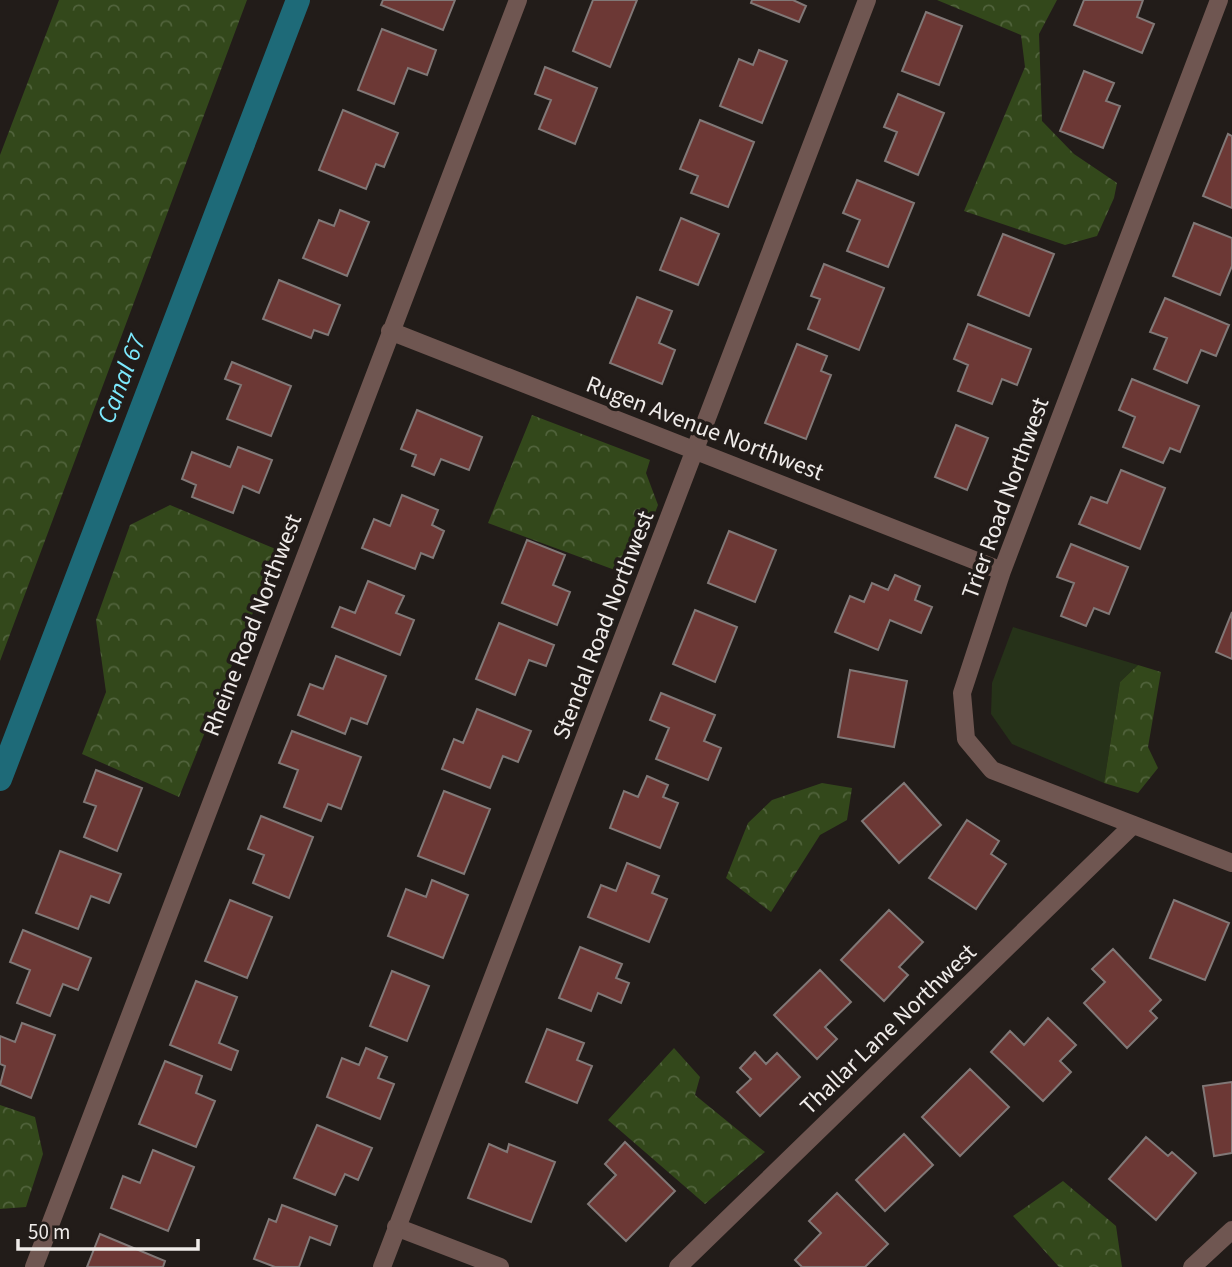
<svg xmlns="http://www.w3.org/2000/svg" width="1232" height="1267" font-family="'Source Sans 3',sans-serif">
<defs>
<pattern id="forest-crowns" width="20" height="18" patternUnits="userSpaceOnUse" patternTransform="scale(1.75)"><rect width="20" height="18" fill="#33481b"/><path d="M2 6a3 3 0 1 1 6 0M12 15a3 3 0 1 1 6 0" fill="none" stroke="#51633c"/></pattern>
</defs>
<rect width="100%" height="100%" fill="#221c19"/>
<path fill="#263219" d="M1013,627L1138,665L1120,682L1104,783L1012,744L991,714L992,683Z"/>
<path fill="url(#forest-crowns)" d="M59,0H247L0,661V155Z
M937,0H1057L1039,34L1042,121L1074,154L1117,183L1114,198L1097,236L1065,245L964,211L1025,67L1021,35Z
M532,415L650,460L646,473L658,505L631,576L488,523Z
M170,505L278,550L179,797L82,754L106,692L96,620L130,525Z
M1138,665L1161,672L1148,747L1158,768L1138,793L1104,783L1120,682Z
M822,783L852,788L847,820L820,835L771,912L726,878L748,823L772,800Z
M674,1048L700,1077L695,1095L765,1152L705,1204L608,1120Z
M0,1105L35,1117L43,1154L26,1207L0,1209Z
M1063,1181L1116,1226L1122,1267H1059L1013,1216Z"/>
<g fill="none" stroke-linecap="round" stroke-linejoin="round">
<path stroke="#1e6a78" stroke-width="24" d="M0,779L298,0"/>
</g>
<path fill="#6c3835" stroke="#817877" stroke-width="2" d="M383,0H455L443,30L381,5Z
M593,0H637L610,67L573,51Z
M752,0H793L806,6L799,22L751,3Z
M1084,0H1143L1137,17L1154,24L1142,53L1074,25Z
M926,12L962,26L939,85L902,71Z
M382,29L436,50L427,75L408,68L394,104L358,90Z
M759,50L787,61L762,123L720,106L739,59L753,65Z
M545,67L597,88L575,144L539,129L551,100L535,94Z
M1084,71L1114,83L1106,101L1120,106L1103,148L1060,131Z
M898,94L944,113L918,175L885,161L897,132L884,127Z
M343,110L398,133L384,167L376,164L366,189L319,170Z
M700,120L754,142L728,207L691,193L698,176L680,169Z
M1228,134L1232,136V208L1203,196Z
M857,180L914,203L888,267L847,251L860,220L843,213Z
M340,210L369,222L347,276L303,258L319,220L334,226Z
M681,218L719,234L698,285L660,270Z
M1194,223L1232,238V266L1220,295L1173,276Z
M1003,234L1054,254L1029,316L978,295Z
M824,264L884,288L859,350L808,329L820,299L811,296Z
M279,280L340,305L328,335L314,330L311,338L263,319Z
M637,297L672,311L659,343L675,350L662,384L610,363Z
M1165,298L1229,325L1216,356L1201,350L1187,383L1154,369L1167,338L1150,332Z
M968,324L1031,349L1017,385L1002,379L992,404L958,391L968,365L954,359Z
M797,344L827,356L821,371L831,375L806,439L765,423Z
M232,362L291,386L271,436L227,419L241,385L225,379Z
M1132,379L1199,406L1180,452L1170,448L1163,463L1123,447L1135,417L1119,410Z
M417,410L482,437L469,470L441,459L434,475L412,466L416,455L401,449Z
M956,425L988,438L967,490L935,477Z
M238,447L272,460L259,493L243,486L233,513L192,497L196,485L182,479L192,452L230,467Z
M1121,470L1165,488L1140,549L1079,524L1091,497L1107,503Z
M402,495L438,510L432,525L444,531L433,558L421,553L415,569L362,548L374,519L390,526Z
M729,531L776,550L755,602L708,583Z
M527,540L565,555L553,585L570,592L557,625L502,603Z
M1071,544L1128,567L1109,614L1094,608L1086,626L1061,616L1074,583L1057,577Z
M895,575L920,586L915,600L932,607L921,633L890,620L878,650L835,632L850,596L864,602L872,583L888,590Z
M368,581L404,596L396,613L414,620L400,655L332,627L340,607L355,613Z
M695,610L737,627L715,682L673,664Z
M1232,612V659L1216,652Z
M499,623L554,645L546,666L529,660L515,695L476,679Z
M336,656L386,676L367,724L351,718L345,734L298,715L310,684L323,689Z
M850,670L907,681L894,747L838,737Z
M661,693L715,715L704,741L721,748L708,780L656,759L669,728L650,720Z
M477,709L531,731L518,762L503,756L490,788L442,769L454,739L463,743Z
M292,731L361,757L341,809L328,804L321,821L284,807L298,770L279,763Z
M96,770L142,788L117,851L84,837L96,806L84,802Z
M647,776L668,785L663,797L678,803L660,848L610,828L624,791L638,797Z
M904,783L941,825L899,863L862,821Z
M444,791L490,809L464,874L418,856Z
M261,816L313,837L289,898L253,883L264,855L248,849Z
M967,820L999,841L991,854L1006,864L976,909L929,878Z
M60,851L121,874L109,903L91,896L78,929L36,913Z
M627,863L659,876L652,893L667,899L649,942L588,917L601,885L616,891Z
M432,880L468,895L443,958L388,936L406,889L426,897Z
M230,900L272,917L247,978L205,961Z
M1174,900L1229,923L1205,980L1150,958Z
M889,910L923,942L899,967L908,975L884,1001L841,960Z
M23,930L91,958L78,990L63,984L50,1016L17,1003L30,970L10,962Z
M580,947L622,964L616,978L629,983L621,1003L598,993L591,1011L559,998Z
M1113,949L1161,1000L1150,1011L1157,1018L1127,1048L1084,1003L1105,982L1092,969Z
M820,970L851,1002L825,1027L837,1039L817,1059L774,1015Z
M392,971L429,986L407,1041L370,1026Z
M196,981L237,997L219,1043L238,1051L231,1070L170,1045Z
M1048,1018L1076,1045L1060,1061L1071,1072L1043,1101L991,1052L1010,1031L1024,1045Z
M22,1023L55,1035L31,1098L0,1085L5,1066L0,1064V1036L15,1042Z
M547,1029L584,1043L577,1060L592,1066L577,1103L526,1082Z
M366,1048L387,1057L378,1078L394,1084L380,1119L327,1097L342,1058L359,1065Z
M755,1052L766,1064L777,1053L800,1077L760,1116L737,1092L751,1079L740,1068Z
M165,1061L202,1076L196,1093L215,1101L196,1147L139,1124Z
M970,1069L1009,1107L960,1156L922,1117Z
M1232,1082V1153L1214,1156L1203,1086Z
M317,1125L372,1148L358,1180L345,1174L335,1195L294,1178Z
M904,1134L933,1165L885,1211L856,1180Z
M1146,1137L1168,1156L1172,1152L1196,1173L1156,1220L1109,1179Z
M625,1142L675,1191L626,1241L588,1204L616,1175L605,1164Z
M489,1144L507,1152L509,1144L555,1162L531,1222L468,1198Z
M153,1150L194,1167L168,1231L111,1208L123,1176L140,1183Z
M837,1193L888,1244L865,1267H802L795,1260L821,1233L809,1221Z
M282,1205L337,1226L330,1245L310,1237L299,1267H275L254,1259L269,1219L276,1222Z
M100,1234L165,1261L163,1267H87Z"/>
<g fill="none" stroke-linecap="round" stroke-linejoin="round">
<path stroke="#6f5651" stroke-width="18" d="M1219,0L1002,571L962,693L966,739L992,770L1232,863
M390,331L1002,571
M396,1227L500,1267
M34,1267L518,0
M382,1267L867,0
M678,1267L1133,825
M1192,1267L1232,1230"/>
</g>
<g text-anchor="middle" stroke-width="7" stroke-linejoin="round" paint-order="stroke">
<g font-size="24" fill="#efebe9" stroke="#221c19">
<text transform="translate(705 428) rotate(21)" y="8">Rugen Avenue Northwest</text>
<text transform="translate(1005 498) rotate(-70)" y="8">Trier Road Northwest</text>
<text transform="translate(252 625) rotate(-69)" y="8">Rheine Road Northwest</text>
<text transform="translate(603 625) rotate(-69)" y="8">Stendal Road Northwest</text>
<text transform="translate(888 1029) rotate(-44)" y="8">Thallar Lane Northwest</text>
</g>
<g font-size="26" font-style="italic" fill="#7ce9fe" stroke="#221c19">
<text transform="translate(121 379) rotate(-69)" y="9">Canal 67</text>
</g>
</g>
<path d="M18 1239v10h180v-10" fill="none" stroke="#efebe9" stroke-width="3.5"/>
<text x="28" y="1239" font-size="21" fill="#efebe9" stroke="#221c19" stroke-width="5" paint-order="stroke">50 m</text>
</svg>
